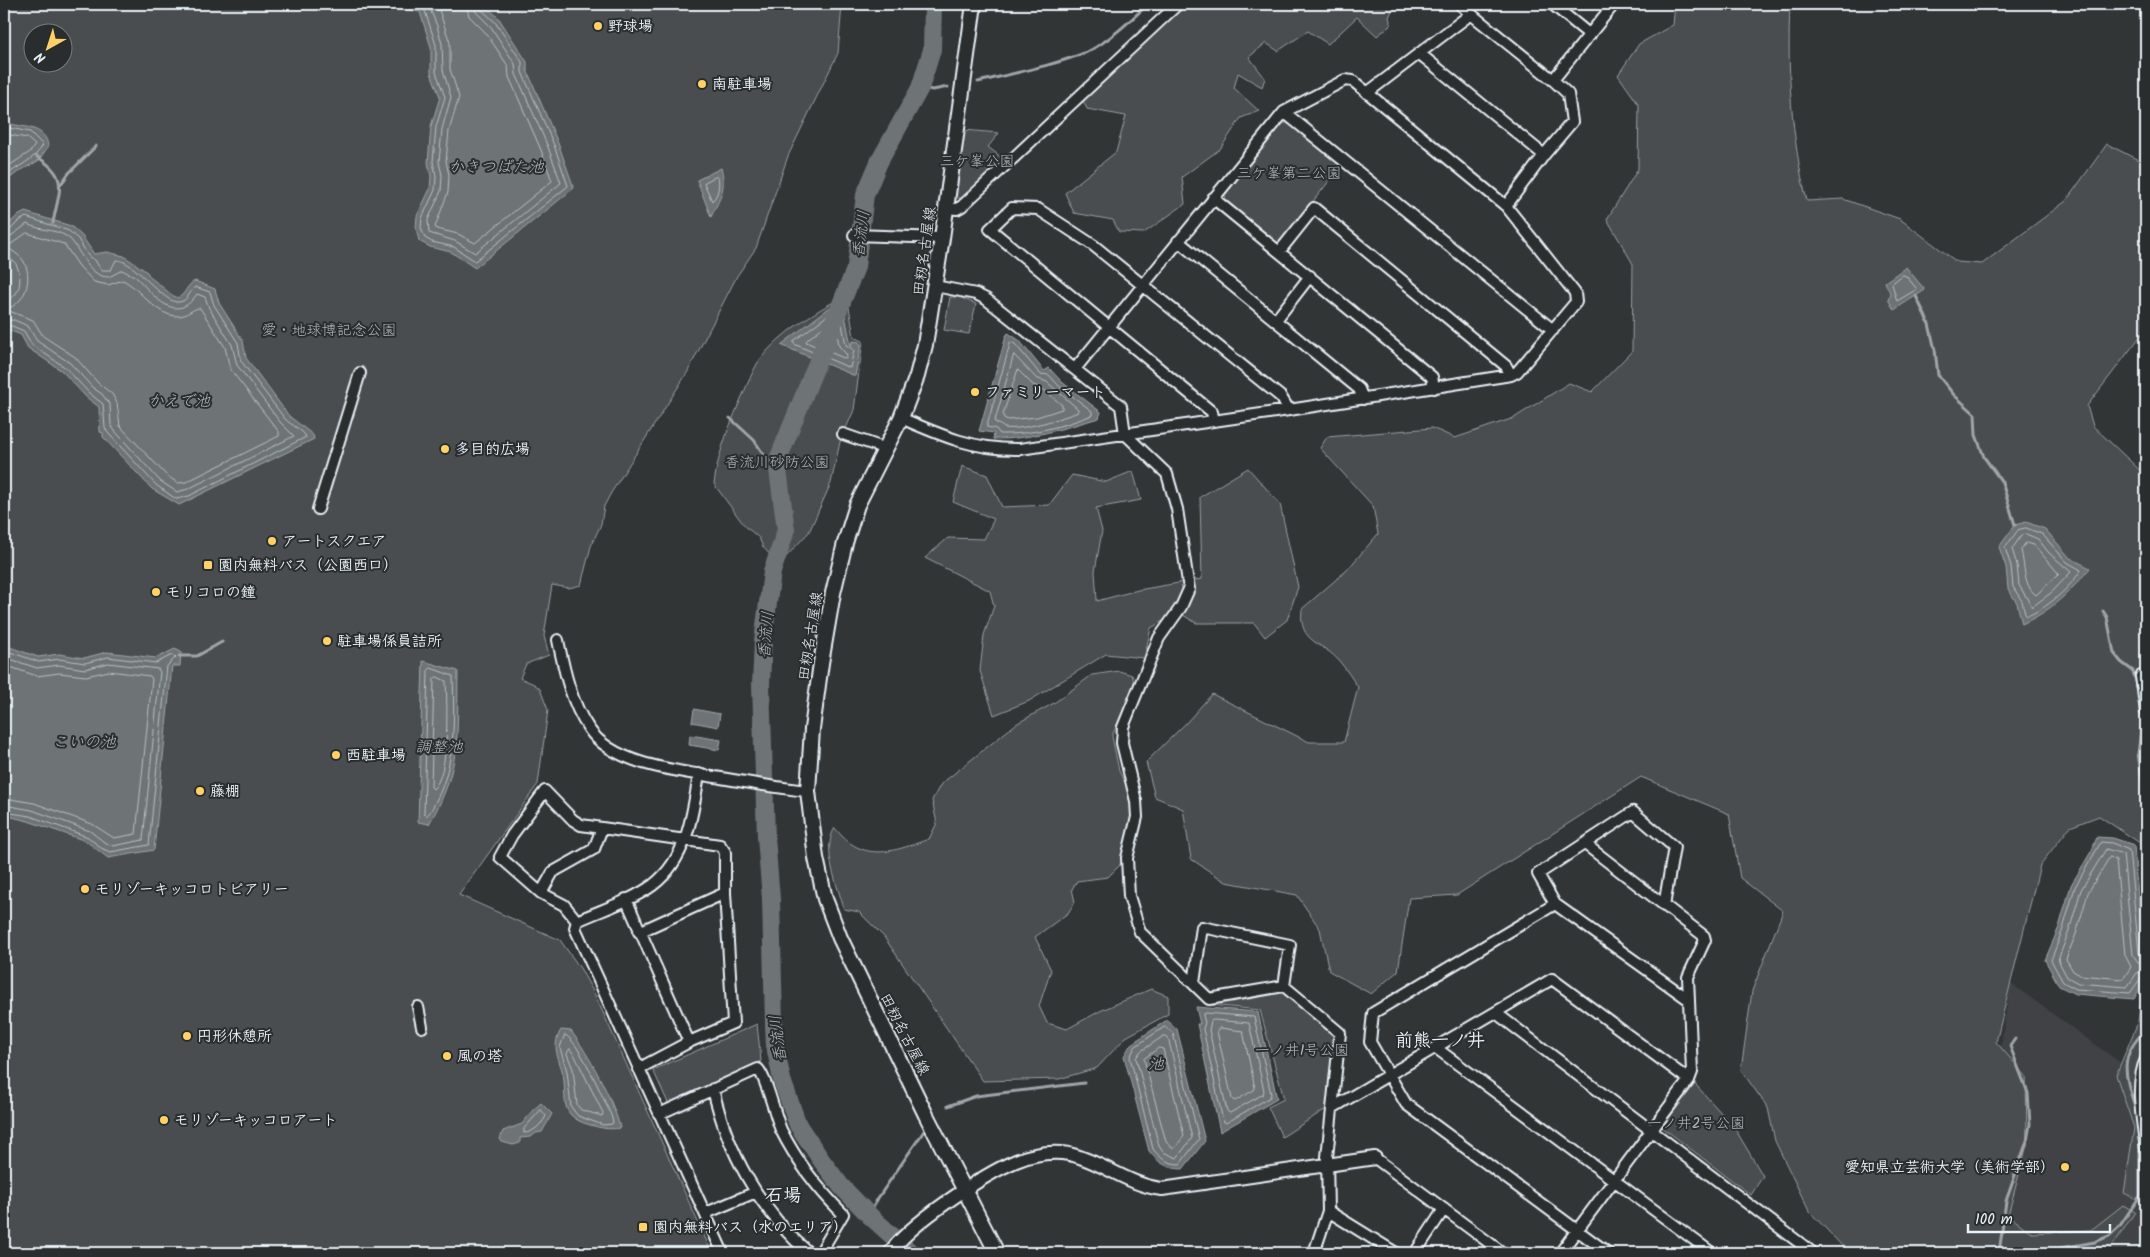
<svg xmlns="http://www.w3.org/2000/svg" width="2150" height="1257" font-family="Kalam,'Klee One',sans-serif">
<rect width="100%" height="100%" fill="#323536"/>
<filter id="ink" filterUnits="userSpaceOnUse"><feTurbulence type="fractalNoise" baseFrequency=".02" numOctaves="2"/><feDisplacementMap in="SourceGraphic" scale="10" xChannelSelector="R" yChannelSelector="G"/><feConvolveMatrix kernelMatrix="1 2 1 2 8 2 1 2 1" color-interpolation-filters="sRGB"/></filter>
<g filter="url(#ink)">
<path fill="#3f4244" d="M2010,983L2146,1081V1253H1972Z"/>
<path fill="#494d4f" stroke="#989fa4" fill-rule="evenodd" d="M4,4H842L838,53L788,156L756,248L737,276L687,373L611,493L604,506L601,524L591,546L581,585L569,588L552,585L544,636L549,655L526,664L520,678L534,684L540,689L548,710L538,784L459,895L560,940L580,968L595,995L712,1253H4ZM32,32H62V62H32Z
M1182,4H1395L1389,17L1391,25L1377,36L1357,17L1328,44L1308,31L1278,51L1266,43L1249,57L1265,78L1262,87L1238,73L1234,88L1259,111L1241,118L1220,149L1182,177L1185,204L1144,233L1119,232L1113,220L1074,213L1065,193L1116,152L1126,116L1087,109L1082,99Z
M1675,4H1790C1787,70 1791,137 1807,201L1843,199L1900,219L1957,262L1982,264L2066,201L2107,144L2146,164V329L2087,406L2093,426L2146,476V898L2140,843L2099,816L2070,827L2040,865L1996,1042L2026,1076L2027,1145L2008,1215L2032,1233L2091,1230L2123,1205L2135,1212L2108,1253H1847L1846,1250L1809,1211L1775,1141L1768,1108L1741,1070L1752,991L1783,911L1740,878L1729,814L1641,777L1457,895L1409,898L1398,971L1371,994L1329,971L1320,929L1297,895L1226,882L1191,859L1183,809L1155,797L1146,762L1186,723L1212,694L1309,742H1344L1358,687C1352,679 1347,670 1340,662C1323,641 1298,644 1302,609L1347,570L1378,534L1373,506L1320,448L1327,437L1432,428L1455,438L1514,418L1569,383L1592,392L1632,351L1633,264L1607,219L1638,169L1639,105L1618,75L1639,44L1673,25Z
M1282,123H1290L1342,165L1282,240L1275,242L1226,202L1225,195Z
M963,130L999,133L988,147L1005,160L964,198H954Z
M950,297H959L976,304L969,334L944,330Z
M835,301L849,307L854,337L863,341L854,410L840,442L831,483L809,532L784,559L772,557L763,547L759,538L744,525L714,484C718,451 731,422 744,392C748,383 752,373 757,364C774,338 808,316 835,301Z
M962,466L987,475L1002,507L1049,505L1072,475L1106,482L1133,471L1141,500L1096,508L1102,531L1095,571L1097,601L1138,590L1202,579L1200,497L1248,468L1280,504L1298,587L1287,620L1265,637L1254,623H1196L1178,612L1151,628L1144,658L1106,654L1029,701L994,715L980,671L984,635L994,606L990,591L925,558L948,538L984,539L994,519L953,502Z
M1119,671L1132,675L1135,685L1112,736L1119,771L1130,792L1135,808L1120,865L1108,877L1077,881L1072,889L1075,902L1068,913L1035,937L1051,970L1039,1006L1047,1023L1067,1029L1100,1011L1151,989L1168,996V1014L1126,1037L1097,1068L1059,1079L983,1081L884,937L859,912L844,909C838,886 821,849 835,828C863,864 892,852 929,839L937,823L932,800L941,784L1016,724L1054,703L1092,675Z
M1282,992L1335,1036L1326,1109L1282,1137L1268,1107L1284,1099L1260,1010L1209,1005Z
M2146,996V1204L2124,1193L2134,1128L2116,1075L2138,1022L2140,1006Z
M757,1024L761,1061L668,1103L653,1070Z
M1695,1084L1734,1127L1763,1176L1751,1195L1662,1127Z"/>
<path fill="#6e7376" stroke="#9fa5aa" d="M399,4H483L498,17L527,62V70L558,143L574,188L475,268L451,252L430,247L419,241L416,228L417,216L430,189L431,176L428,163L431,126L440,97L431,73V47L420,12L403,9Z
M4,122C18,128 47,124 48,147L38,161L18,172L4,183Z
M721,168C727,189 720,198 711,217L697,180Z
M25,212L71,226L82,236L94,254L107,252L124,256L147,272L150,277L172,295L178,298C186,294 187,284 195,281L215,289L219,303L243,341L246,358L289,416L313,435L314,439L179,505L152,489L103,437V433L100,432L99,407L86,397L62,371L28,348L21,335L11,331L4,332V300L9,276L4,265V229L16,217Z
M1906,267L1925,290L1894,310L1888,299L1891,295L1885,282Z
M834,304L844,310L851,346L853,341L859,342L861,345L855,376L781,345Z
M1008,333L1019,340L1044,371L1049,368L1062,382L1101,412L1099,418C1064,428 1030,440 993,439L994,433L979,431L1006,336Z
M2026,522L2045,529L2070,558L2090,568C2070,592 2051,611 2022,624L2017,603L2008,589L2006,567L1999,547L2015,525Z
M4,645L38,657L59,654L84,658L107,652L156,658L175,649L181,652L180,666H172L154,850L108,858L86,841L28,821L4,815Z
M423,661L458,671C457,733 462,768 429,824L418,822Z
M694,709L720,714L718,727L692,722Z
M690,735L721,740L719,750L689,745Z
M2097,837L2113,838L2134,845L2136,876L2146,962V978L2134,999L2075,994L2059,986L2045,960L2059,927L2071,885L2092,850Z
M1196,1007L1258,1012L1277,1099L1220,1132L1197,1024H1200Z
M1167,1020L1177,1029L1205,1141L1183,1169C1168,1169 1158,1163 1149,1151L1124,1056L1131,1044Z
M561,1030L571,1031C588,1053 614,1101 620,1128C608,1130 602,1128 590,1125C555,1115 569,1097 562,1070C557,1055 552,1045 561,1030Z
M541,1103L552,1114L542,1132L536,1133L531,1137L520,1138V1143L513,1145L502,1142L500,1139L503,1131L522,1124L532,1111Z"/>
<g fill="none" stroke-linecap="round" stroke-linejoin="round">
<path stroke="#b7bfc4" stroke-width="1" d="M405,4L422,7L425,11L436,45V72L445,97L436,127L433,162L436,176L435,190L422,218L421,228L425,238L432,242L454,247L475,261L568,186L554,145L522,72V62L495,22L481,9L480,4
M428,4L437,26L442,44L443,70L451,97L442,129L439,162L442,175L441,191L428,220L429,233L455,241L475,253L561,183L548,147L516,74L515,64L491,27L476,12L474,4
M437,4L450,43V69L459,97L449,131L446,161L449,175L448,192L435,227L437,229L458,234L475,243L552,181L541,150L509,77L508,66L486,33L469,16L466,4
M4,127L30,132L43,145C35,160 17,166 4,177
M4,134L27,138L35,145L30,152L4,169
M715,177H718C720,185 718,196 712,201L704,183Z
M4,232L9,231L19,221L26,217L69,231L78,239L89,257L95,260L101,270H111L116,260C134,259 164,305 179,302C188,301 189,292 195,287L210,292L214,305L238,343L241,361L285,419C292,426 302,429 306,437L189,496L176,499L156,485L108,433L105,428L103,404L89,393L66,368L32,345L24,331L12,326L4,327
M27,233L64,244L79,266L94,282L108,285L123,280C141,289 156,317 179,316C187,316 193,308 200,308L225,347L230,369L279,432V436L186,482L178,483L166,475L120,426L117,403L112,394L98,383L75,357L43,336L33,320L9,311V308C27,301 33,276 23,260C19,254 12,252 8,247Z
M4,238L11,236L27,224C40,231 61,229 71,240C82,253 89,277 109,277L122,270C127,273 135,275 139,280C156,299 177,324 197,294L205,297L209,308L232,345L237,365L280,422L294,436L188,489L177,492L160,481L114,430L111,425L110,405L102,394L93,388L70,363L37,341L28,326L14,320L4,321
M4,257L14,261C23,273 23,299 4,300
M1903,275L1906,276L1917,289L1897,301L1892,284Z
M834,311L840,314L846,345L854,350L850,368L794,344V341Z
M831,321L835,322L839,346L847,355L846,359L806,342L807,340Z
M1011,342L1015,344L1040,374L1049,375L1059,386L1092,411V415C1065,426 1030,435 1000,434L996,429L987,427Z
M1014,355L1036,378L1047,382L1078,409V412C1063,418 1021,431 1005,428C1002,427 998,423 995,422Z
M1018,370L1033,385L1043,389L1062,405V409L1037,417L1008,420L1004,418L1003,415Z
M2026,528L2042,534L2067,562L2081,570C2070,588 2046,609 2027,616L2025,614L2022,601L2013,587L2011,566L2005,548L2018,530Z
M2026,534L2038,539L2049,553L2071,572L2052,592L2032,607L2019,585L2017,565L2012,549L2021,536Z
M2026,543L2034,545L2059,574L2036,595C2023,586 2025,565 2021,550Z
M4,650L39,662L59,659L85,663L108,657L156,663L172,655L176,657L167,666L149,845L110,852L101,848L88,837L30,816L4,812
M4,657L37,668L59,665L85,669L108,663L158,669L160,672L143,840L113,846L104,842L90,831L32,810L4,805
M4,665L37,676L59,673L86,676L109,671L150,676L152,679L136,834L114,838L92,824L34,803L4,798
M431,668L453,676C454,718 456,762 436,801C433,806 431,813 426,816L424,814L428,671Z
M437,677L446,681C447,704 450,775 433,789L431,787L434,679Z
M2110,857L2116,860L2125,955L2131,967L2123,979L2080,975L2073,971L2066,959L2076,934L2088,893Z
M2146,958L2141,957L2139,953L2129,850L2112,843L2101,842L2075,887L2063,929L2051,960L2063,982L2076,989L2130,993L2141,978L2146,976
M2146,964L2138,962L2133,955L2123,854L2106,849L2081,890L2069,931L2058,960L2067,977L2078,983L2127,987L2137,973L2146,970
M1206,1013L1254,1017L1271,1094L1270,1097L1226,1123L1223,1121L1203,1029L1205,1023L1203,1015Z
M1214,1020L1249,1023L1264,1091L1263,1094L1230,1113L1227,1111L1209,1030L1211,1021Z
M1165,1027L1173,1033L1199,1139L1180,1164C1168,1164 1160,1158 1153,1149L1130,1057L1135,1047Z
M1220,1028L1243,1031L1255,1088L1254,1090L1235,1101L1232,1099L1217,1031Z
M565,1035C578,1039 604,1100 611,1115L613,1122L612,1124L603,1125L578,1116L571,1107L567,1071L560,1048Z
M1164,1036L1168,1037L1192,1138L1177,1158L1163,1152L1159,1146L1136,1058L1140,1052Z
M1159,1048L1163,1049L1184,1136L1174,1149L1166,1142L1144,1059Z
M570,1049L575,1056L603,1113L602,1116L581,1110L577,1105L573,1069L567,1054Z
M541,1110L546,1116C542,1124 533,1133 524,1133V1129Z"/>
<path stroke="#9fa5aa" stroke-width="3" d="M978,82C1014,73 1052,66 1087,52C1108,42 1131,20 1148,4
M920,88L933,90L948,87
M36,156C70,177 59,189 53,223
M61,184L69,173L96,146
M1916,296L1929,324L1935,350L1938,375L1954,395L1975,414L1976,435L1984,457L2002,482L2015,525
M730,418L754,440L779,478
M2103,611L2107,617L2114,653L2121,662L2133,671L2139,692
M179,656H197L222,642
M2143,713L2138,754L2146,803
M948,1106L976,1096L1084,1083
M2137,1113C2126,1078 2116,1057 2146,1030
M869,1215L878,1198L926,1128
M1999,1253L2006,1201L2027,1141L2030,1124L2028,1093L2010,1046L2015,1039
M2033,1253L2095,1242L2109,1236L2119,1227L2140,1196V1141"/>
<path stroke="#6e7376" stroke-width="18" d="M911,1253L869,1215L841,1186L822,1161L798,1125L782,1080L775,1046L774,1024L771,899L766,837L761,684L763,641L772,572L786,530L777,462L856,267L865,195L879,162L920,88L932,50L933,4"/>
<g stroke="#e8f1f8" stroke-width="14">
<path id="minor" d="M1460,4L1471,14
M1552,4L1590,35
M1420,54L1544,155
M1553,80L1614,4
M1367,93L1471,14L1553,80L1568,94L1572,122L1544,155L1506,206
M1284,112L1553,330
M1213,198L1432,377L1434,388
M946,208L957,209L962,206L1178,4
M854,235L942,238
M1178,241L1359,389L1363,399
M1279,252L1314,208L1506,366L1511,375
M935,286L976,294L986,299L1121,406L1125,434L1167,474L1177,509L1189,589L1181,607L1159,638L1123,727L1122,743L1136,801L1137,817L1127,858L1129,896L1140,932L1209,999L1284,986L1340,1033L1327,1157L1328,1211L1314,1253
M1276,320L1310,276
M901,418C942,436 974,450 1020,449L1289,410L1511,375L1517,372L1576,302L1575,293L1506,206L1353,81L1345,80L1284,112L1075,369
M1214,421L1212,412L990,229L1012,208L1038,209L1093,245L1281,397L1289,410
M843,434L886,449
M318,509L360,373
M558,640C564,670 571,703 589,729C614,766 681,771 721,778C750,783 779,788 808,791
M2141,676L2146,712
M699,774C693,814 687,859 653,885C631,901 601,910 577,921L575,928L723,1253
M541,893L553,872L594,849L602,828
M626,899L689,1042
M1555,904L1538,874L1633,812L1674,847L1664,906
M577,921L564,905L541,893L500,857L512,835L545,791L573,820L581,825L720,845L725,852V893L733,1023L689,1042L638,1069
M639,932L725,893
M1194,983L1202,927L1290,945L1284,986
M418,1007L422,1027
M1496,1013L1813,1253
M1436,1048L1712,1253
M2146,1059C2134,1084 2143,1124 2146,1150
M713,1089C727,1151 760,1211 809,1253
M1334,1107L1552,979L1689,1080
M659,1114L758,1069C766,1077 775,1115 781,1130C797,1162 818,1189 843,1214L820,1253
M1375,1158L1503,1253
M1328,1211L1396,1253
M706,1213L756,1192
M1415,1253L1444,1209
M1560,1253L1689,1080L1692,1072L1688,977L1705,940L1704,936L1585,844
M1608,1253L1406,1104L1370,1042L1373,1013L1555,904L1688,999"/>
</g>
<g stroke="#e8f1f8" stroke-width="16">
<path id="tertiary" d="M890,1253C908,1225 984,1174 1016,1161C1033,1154 1051,1151 1069,1154C1102,1161 1127,1185 1162,1189L1375,1158"/>
</g>
<g stroke="#e8f1f8" stroke-width="18">
<path id="secondary" d="M974,4L942,238L925,345L917,376L901,418L857,505L845,543L833,593L821,663L812,729L808,791L816,858L825,899L840,938L926,1115L997,1253"/>
</g>
<use href="#minor" stroke="#2a2d2e" stroke-width="10"/>
<use href="#tertiary" stroke="#2a2d2e" stroke-width="12"/>
<use href="#secondary" stroke="#2a2d2e" stroke-width="14"/>
</g>
</g>
<g fill="#ffd166" stroke="#2a2d2e" stroke-width="2">
<circle cx="598" cy="26" r="5"/>
<circle cx="702" cy="84" r="5"/>
<circle cx="975" cy="392" r="5"/>
<circle cx="445" cy="449" r="5"/>
<circle cx="272" cy="541" r="5"/>
<rect x="203" y="560" width="10" height="10" rx="2.5"/>
<circle cx="156" cy="592" r="5"/>
<circle cx="327" cy="641" r="5"/>
<circle cx="336" cy="755" r="5"/>
<circle cx="200" cy="791" r="5"/>
<circle cx="85" cy="889" r="5"/>
<circle cx="187" cy="1036" r="5"/>
<circle cx="447" cy="1056" r="5"/>
<circle cx="164" cy="1120" r="5"/>
<circle cx="2065" cy="1167" r="5"/>
<rect x="638" y="1222" width="10" height="10" rx="2.5"/>
</g>
<g text-anchor="middle" stroke-width="4" stroke-linejoin="round" paint-order="stroke">
<g font-size="15" font-weight="bold" fill="#e8f1f8" stroke="#2a2d2e" text-anchor="start">
<text x="608" y="31">野球場</text>
<text x="712" y="89">南駐車場</text>
<text x="985" y="397">ファミリーマート</text>
<text x="455" y="454">多目的広場</text>
<text x="282" y="546">アートスクエア</text>
<text x="218" y="570">園内無料バス（公園西口）</text>
<text x="166" y="597">モリコロの鐘</text>
<text x="337" y="646">駐車場係員詰所</text>
<text x="346" y="760">西駐車場</text>
<text x="210" y="796">藤棚</text>
<text x="95" y="894">モリゾーキッコロトピアリー</text>
<text x="197" y="1041">円形休憩所</text>
<text x="457" y="1061">風の塔</text>
<text x="174" y="1125">モリゾーキッコロアート</text>
<text x="2055" y="1172" text-anchor="end">愛知県立芸術大学（美術学部）</text>
<text x="653" y="1232">園内無料バス（水のエリア）</text>
</g>
<g font-size="15" fill="#b0b8bd" stroke="#2a2d2e">
<text x="977" y="166">三ケ峯公園</text>
<text x="1289" y="178">三ケ峯第二公園</text>
<text x="329" y="335">愛・地球博記念公園</text>
<text x="777" y="467">香流川砂防公園</text>
<text x="1302" y="1055">一ノ井1号公園</text>
<text x="1696" y="1128">一ノ井2号公園</text>
</g>
<g font-size="15" fill="#e8f1f8" stroke="#2a2d2e">
<text transform="translate(924 251) rotate(-82)" y="5">田籾名古屋線</text>
<text transform="translate(810 636) rotate(-81)" y="5">田籾名古屋線</text>
<text transform="translate(905 1034) rotate(63)" y="5">田籾名古屋線</text>
</g>
<g font-size="16" font-style="italic" fill="#b1b8be" stroke="#2a2d2e">
<text x="496" y="172">かきつばた池</text>
<text transform="translate(860 234) rotate(-83)" y="6">香流川</text>
<text x="179" y="406">かえで池</text>
<text transform="translate(765 635) rotate(-85)" y="6">香流川</text>
<text x="84" y="747">こいの池</text>
<text x="439" y="752">調整池</text>
<text transform="translate(777 1039) rotate(-97)" y="6">香流川</text>
<text x="1156" y="1069">池</text>
</g>
<g font-size="18" font-weight="bold" fill="#e8f1f8" stroke="#2a2d2e">
<text x="1440" y="1046">前熊一ノ井</text>
<text x="783" y="1201">石場</text>
</g>
</g>
<rect width="2150" height="1257" fill="none" stroke="#2a2d2e" stroke-width="20"/>
<rect x="10" y="10" width="2130" height="1237" fill="none" stroke="#e8f1f8" stroke-width="2" filter="url(#ink)"/>
<g transform="translate(48 48) rotate(219)"><circle r="24" fill="#2a2d2e" stroke="#767b7f"/>
<path d="M0-4L9 19L0 12L-9 19Z" fill="#ffd166"/>
<text y="-8" font-size="14" font-weight="bold" text-anchor="middle" fill="#e8f1f8">N</text>
</g>
<path d="M1968 1224v8h142v-8" fill="none" stroke="#e8f1f8" stroke-width="2.5"/>
<text x="1975" y="1224" font-size="15" fill="#e8f1f8" stroke="#2a2d2e" stroke-width="4" paint-order="stroke">100 m</text>
</svg>
